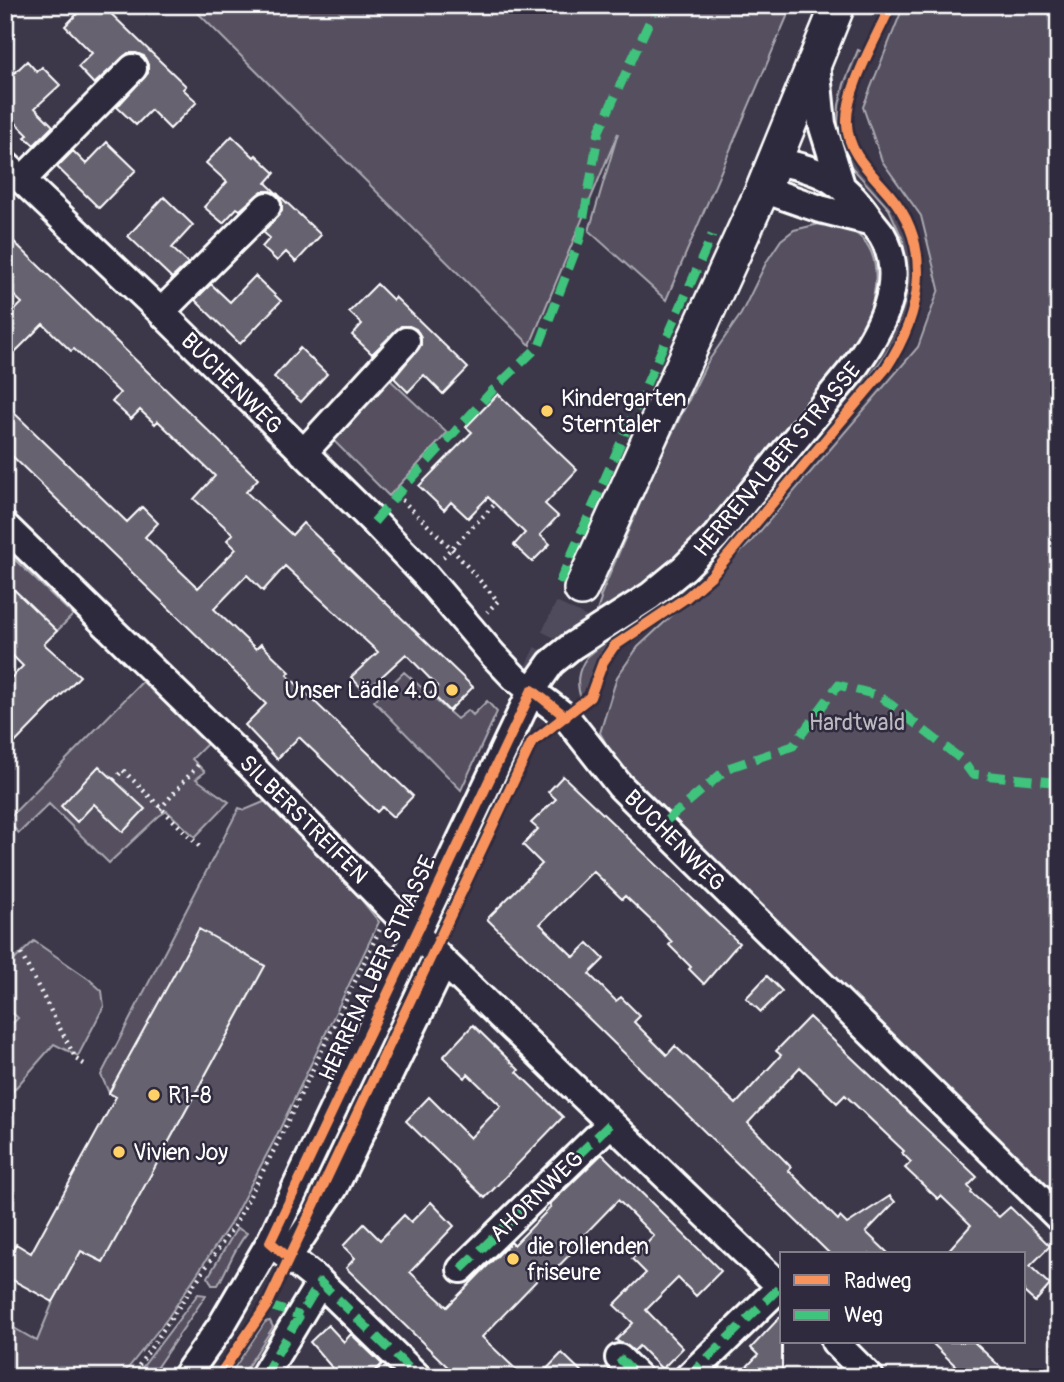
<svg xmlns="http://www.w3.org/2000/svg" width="1064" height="1382" font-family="Pangolin,sans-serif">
<rect width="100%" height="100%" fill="#3c3749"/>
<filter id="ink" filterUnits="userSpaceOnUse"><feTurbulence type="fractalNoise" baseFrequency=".0143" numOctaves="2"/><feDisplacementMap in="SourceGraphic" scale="14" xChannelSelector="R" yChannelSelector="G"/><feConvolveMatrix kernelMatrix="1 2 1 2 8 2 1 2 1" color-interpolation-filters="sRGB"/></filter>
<g filter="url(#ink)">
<path fill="#555060" stroke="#aaa8b0" stroke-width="2" d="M190,5H792L666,300L589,231L618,133L530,345Z
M904,5H1059V1203L627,780L600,733L617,677L638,647L749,544L918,347L939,289L921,216L882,161L863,107Z
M858,50L862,52C849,82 834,115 846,149C852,164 866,175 876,186C903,214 917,249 913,288C912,302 907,315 901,328C887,358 860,389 839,415C801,463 761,511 720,558C702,577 680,597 657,611C641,622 620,631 607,645C593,660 595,684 581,699C576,683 577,671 587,657L732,536L809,445L895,328L904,304L907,284L903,240L889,209L848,163L842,152L838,133L839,105L844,84Z
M819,224C827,225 838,225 846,228C896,249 871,315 855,350L698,540L655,578L618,603L596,614L601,599L600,597L655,468L707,363L741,314L767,261L781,240L794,230Z
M388,378L447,433L389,496L332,439Z
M12,557L73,615L57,631L5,581V564Z
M404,672L457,719L468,710L473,715L487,701L497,712L461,790L374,701Z
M143,681L207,744L192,759L205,772L196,779L229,802L195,837L167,811L159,816L109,863L49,804L19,833L6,821Z
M266,801L344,878L379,922L276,1137L230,1224L167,1319L121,1377H5V1323L37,1341L53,1302L81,1251L103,1262L265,966L199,930L109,1093L101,1075L239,808L245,810Z
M34,941L89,979L102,991L104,1006L78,1056L54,1044L5,1100V1071L9,1067L5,1064V1031L18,1018L5,1006V969Z
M237,1228L247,1233C234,1248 228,1268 218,1285H212L208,1277Z
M198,1294L206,1295L150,1377H135Z
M270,1321L273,1327L241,1377H228L265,1322Z"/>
<path fill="#666270" stroke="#fff" stroke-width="2" d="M86,5H102L186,86L183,89L197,102L170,129L151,110L136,125L117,107L148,73V65L144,56L136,53H128L94,84L78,67L92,53L65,26Z
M27,61L37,72L42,67L60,85L35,108L53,126L34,145L25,137L28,135L5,112V82Z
M232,136L254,157L256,155L275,173L266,183L321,235L296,262L286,252L277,261L262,247L270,238L263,232L282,211V203L278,194L270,191H262L240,210L237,208L223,223L204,207L227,182L206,163Z
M107,142L136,170L99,208L57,167L73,151L86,164Z
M164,197L193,225L172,248L188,263L172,278L128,236Z
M5,233L258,479L246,492L292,535L303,523L473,687L449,711L431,693L438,687L406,654L365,692L351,677L378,652L285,566L263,591L247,575L214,609L256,649L261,644L290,672L287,675L413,796L393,817L382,807L377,812L299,737L277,759L245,725L266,704L249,688L250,687L5,449V404L127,522L142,507L158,523L145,537L198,588L236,549L227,540L233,534L194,499L215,476L158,421L155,424L140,410L131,419L112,402L120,393L74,349L71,351L43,324L5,362V320L22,303L5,287Z
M255,276L281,301L240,344L195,300L211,284L230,302Z
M377,284L393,300L395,297L468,368L443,394L424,375L408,392L394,378L421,345V337L416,329L409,326H401L372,354L352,335L362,324L349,312Z
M300,348L327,374L301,402L274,377Z
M498,394L577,470L545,504L558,516L540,535L550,544L532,562L514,545L525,533L488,497L468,518L451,502L444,510L419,486L472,432L466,427Z
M5,581L57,631L44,644L80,676L5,753V684L23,666L5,648Z
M99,766L145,809L123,832L94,804L77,822L61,806Z
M563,776L739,943L704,984L689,969L691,967L669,945L672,942L658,927L625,896L622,899L593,871L540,924L574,957L588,943L604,959L589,974L616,1001L621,997L640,1016L634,1022L667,1055L675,1046L736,1104L781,1055L776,1051L809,1017L977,1177L968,1186L972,1191L971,1193L999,1217L1010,1207L1050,1246L1030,1266L1050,1285L1035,1302L1024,1292V1254H945L971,1225L941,1196L938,1199L905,1168L911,1162L902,1153L904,1151L845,1095L837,1103L800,1067L748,1123L791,1167L788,1170L838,1220L840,1217L847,1224L890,1196L895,1202L866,1232L889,1254H830L487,919L542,864L523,845L538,829L531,823L556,799L548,792Z
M199,929L265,966L103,1262L81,1251L53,1302L5,1276V1265L16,1244L31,1253L116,1097L109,1093Z
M767,976L782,991L761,1012L746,998Z
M473,1025L519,1070L517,1072L563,1117L485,1198L406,1121L429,1097L470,1138L501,1106L468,1074L465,1078L443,1057Z
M602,1154L721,1271L696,1296L678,1278L646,1310L683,1348L662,1369L639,1346L634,1351L616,1340L633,1323L614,1305L646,1273L632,1259L654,1236L618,1200L582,1237L584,1240L547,1278L543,1274L482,1337L524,1377H458L346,1268L355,1258L343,1246L364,1224L380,1240L404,1215L411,1222L431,1202L454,1226L410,1272L447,1307L511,1242L514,1245L551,1207L549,1205Z
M782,1315V1369L775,1377H737L758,1355L751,1348Z
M328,1325L344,1342L351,1334L382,1364L370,1377H340L310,1342Z
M931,1342H974L1011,1377H967Z
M562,1353L587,1377H539Z"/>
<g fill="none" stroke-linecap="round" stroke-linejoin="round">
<path stroke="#504b5b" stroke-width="33" stroke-dasharray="33 17" stroke-linecap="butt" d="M535,684L581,589"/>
<g stroke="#fff" stroke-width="32">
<path id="minor" d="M816,63L822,124L841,185
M5,164L161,312L374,522L425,575L493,655L515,678L566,717L620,786L1059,1218
M22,180L133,68
M763,189L820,209L872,222
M161,312L267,206
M303,453L406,341
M5,526L254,769L444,962L782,1288
M275,1246L320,1282L418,1377
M288,1257L334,1188L444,962
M461,1269L611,1123
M835,1342L870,1377
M619,1358L638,1377
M185,1377L221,1326L270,1242L532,690L551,663L572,646L650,596L684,568L716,536L852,370C879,333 909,281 882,235C878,229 873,224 869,218C842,179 821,170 775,161
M263,1377L320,1282
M688,1377L781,1286"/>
</g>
<g stroke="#fff" stroke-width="38">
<path id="major" d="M581,589L763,189L838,5"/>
</g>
<path stroke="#fff" stroke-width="4.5" stroke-dasharray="2 5" stroke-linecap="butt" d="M397,495L451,548L498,601L487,612
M443,557L495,504
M114,780L123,770L202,849
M160,809L198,765
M21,954L76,1059L84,1064
M131,1377L234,1226L274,1150L380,929"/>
<use href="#minor" stroke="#2f2a3d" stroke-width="26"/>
<use href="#major" stroke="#2f2a3d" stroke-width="33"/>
<path stroke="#40c37c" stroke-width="9" stroke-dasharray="18 9" stroke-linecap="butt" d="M374,522L397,495L492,391L539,346L580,239L599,131L657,5
M559,583L712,235
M667,820L728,768L793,746L838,685L880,696L962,760L972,774L1052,782L1059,791
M461,1269L611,1123
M267,1305L301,1316
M619,1358L638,1377
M263,1377L320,1282L418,1377
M688,1377L781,1286"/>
<g stroke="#2f2a3d" stroke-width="15">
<path id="cycleway" d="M288,1257L270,1242L532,690L566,717
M218,1377L267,1305L532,742L590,697L603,662L614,646L687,597L711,576L886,368C921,315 934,247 890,195C872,173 848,155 847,124C845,90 877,37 891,5"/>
</g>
<use href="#cycleway" stroke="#f8935d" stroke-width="10"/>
</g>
</g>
<g fill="#ffd166" stroke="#2f2a3d" stroke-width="2.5">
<circle cx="547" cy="411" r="7"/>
<circle cx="452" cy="690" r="7"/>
<circle cx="154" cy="1095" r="7"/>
<circle cx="119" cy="1152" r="7"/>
<circle cx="513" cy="1259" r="7"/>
</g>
<g text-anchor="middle" stroke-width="5" stroke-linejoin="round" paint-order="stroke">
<g font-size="23" fill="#fff" stroke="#2f2a3d">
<text transform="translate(232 383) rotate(45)" y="8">BUCHENWEG</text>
<text transform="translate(777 459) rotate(-50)" y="8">HERRENALBER STRASSE</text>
<text transform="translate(304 819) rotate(45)" y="8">SILBERSTREIFEN</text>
<text transform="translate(675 840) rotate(45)" y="8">BUCHENWEG</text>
<text transform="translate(377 968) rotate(-65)" y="8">HERRENALBER STRASSE</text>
<text transform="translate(536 1196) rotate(-44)" y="8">AHORNWEG</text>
</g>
<g font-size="23" fill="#fff" stroke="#2f2a3d" text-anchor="start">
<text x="561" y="406">Kindergarten<tspan x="561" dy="26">Sterntaler</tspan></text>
<text x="438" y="698" text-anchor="end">Unser Lädle 4.0</text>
<text x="168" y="1103">R1-8</text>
<text x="133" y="1160">Vivien Joy</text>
<text x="527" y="1254">die rollenden<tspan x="527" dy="26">friseure</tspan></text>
</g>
<g font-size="23" fill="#bbb9bf" stroke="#2f2a3d">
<text x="857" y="730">Hardtwald</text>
</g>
</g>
<rect width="1064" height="1382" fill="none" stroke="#2f2a3d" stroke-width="28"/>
<rect x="14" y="14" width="1036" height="1354" fill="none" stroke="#fff" stroke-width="2.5" filter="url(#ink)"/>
<rect x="780" y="1252" width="245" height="91" fill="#2f2a3d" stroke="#827f8b" stroke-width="2"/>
<rect x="794" y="1275" width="35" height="10" fill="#f8935d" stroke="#827f8b" stroke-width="2"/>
<text x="844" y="1288" font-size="21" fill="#ffffff">Radweg</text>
<rect x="794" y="1310" width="35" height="10" fill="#40c37c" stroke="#827f8b" stroke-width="2"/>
<text x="844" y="1322" font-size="21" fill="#ffffff">Weg</text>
</svg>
